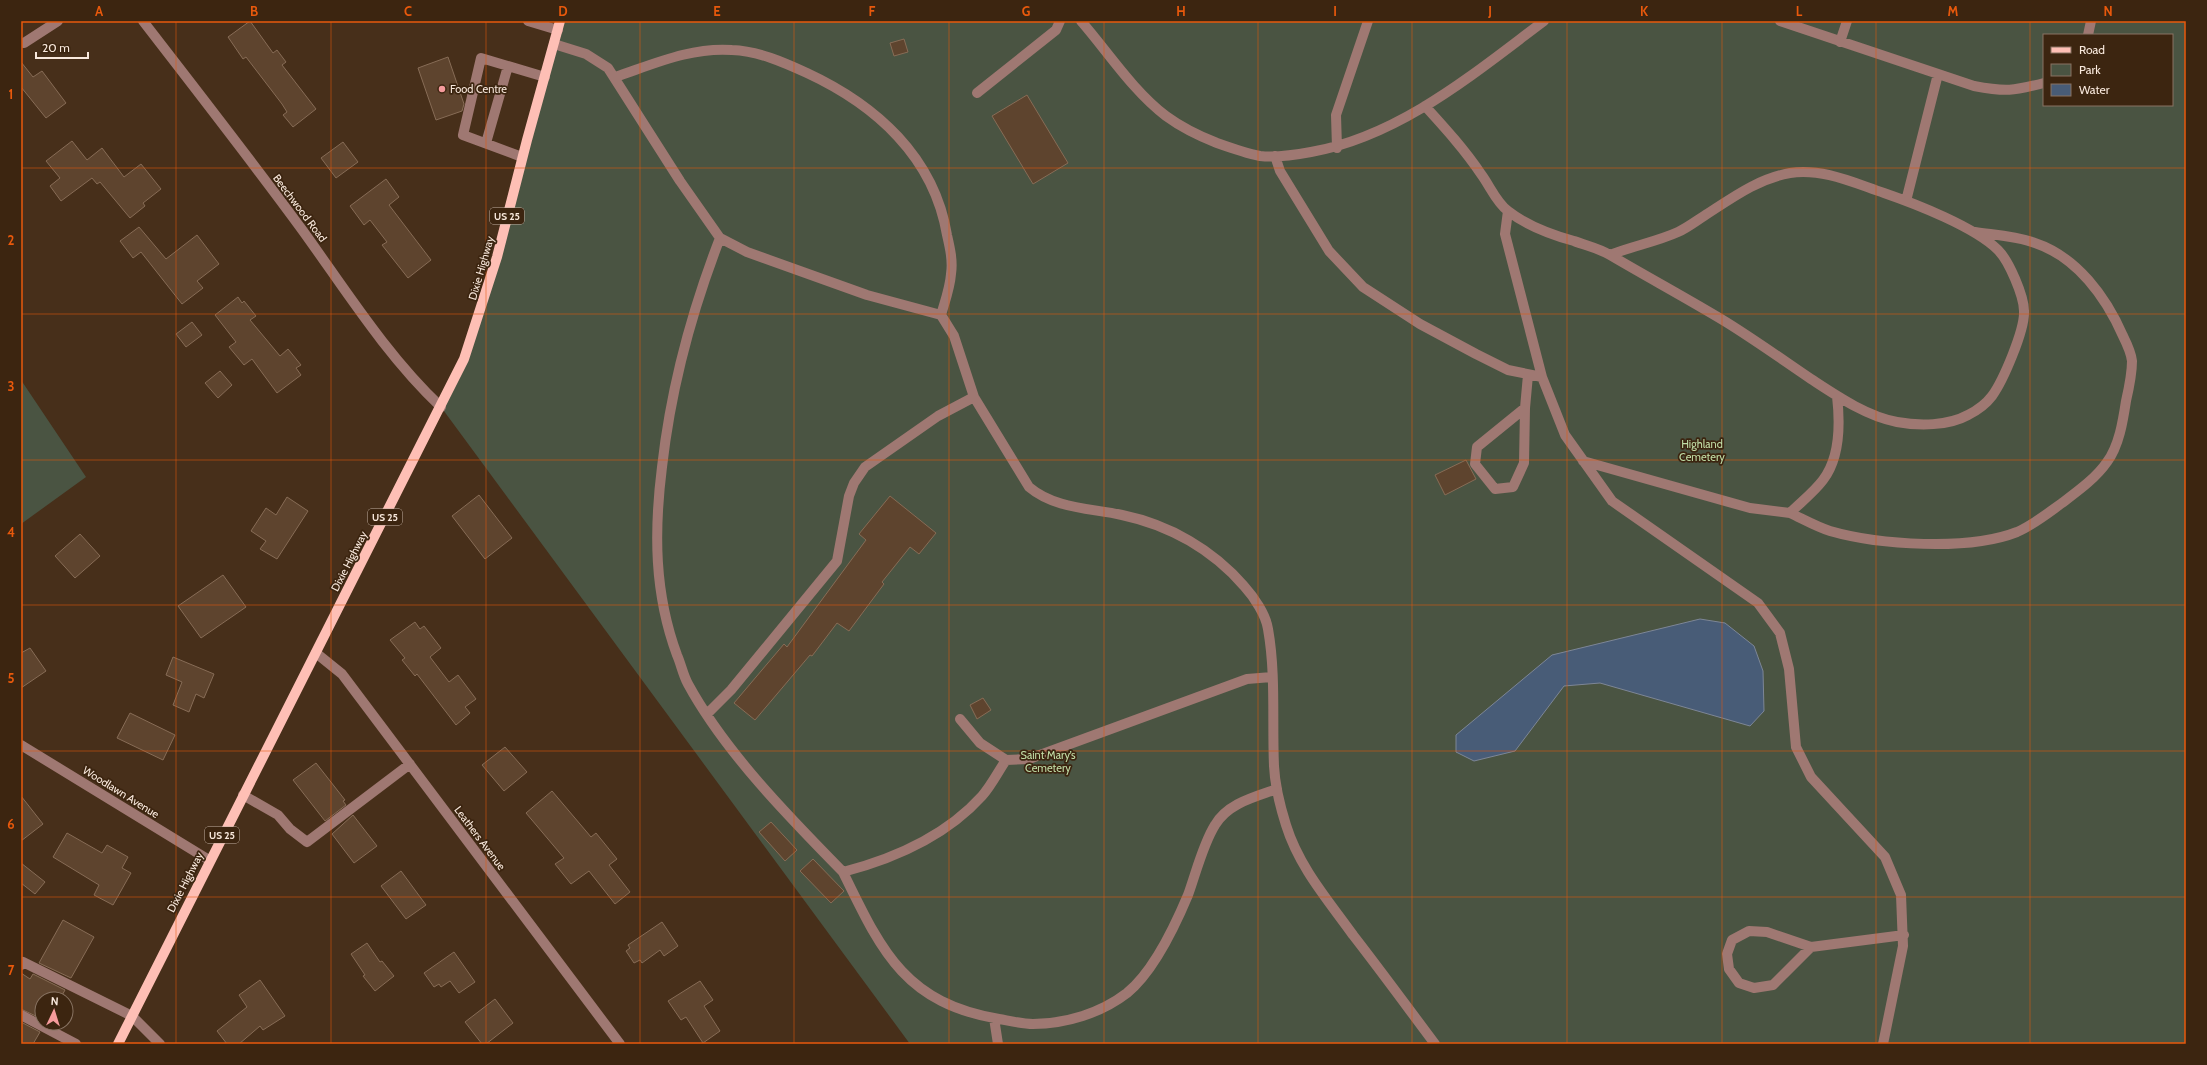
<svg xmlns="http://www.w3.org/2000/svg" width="2207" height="1065" font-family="Cabin,sans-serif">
<rect width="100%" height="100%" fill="#472f1a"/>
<path fill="#4a5442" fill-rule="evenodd" d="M560,21H2186V1044H910L441,407L464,359ZM2044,35H2172V105H2044Z
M21,380L86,477L21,524Z"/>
<path fill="#485c77" stroke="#7d8696" d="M1700,619L1725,623L1754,646L1763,671L1764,711L1750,726L1600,683L1564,686L1515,751L1474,761L1456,752V735L1552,655Z"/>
<path fill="#5e442e" stroke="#876c56" d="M250,21L273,53L277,50L286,62L282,65L316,109L293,127L283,115L287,112L282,104L246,57L243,59L228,37Z
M904,39L908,52L894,56L890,43Z
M448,57L464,104L462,111L436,120L418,68Z
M21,62L33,77L42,71L66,103L46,118L21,87Z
M1027,95L1068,163L1033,184L992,116Z
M72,141L87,160L102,148L124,177L141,164L161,189L143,203L145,206L130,218L100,182L97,184L92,178L61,201L50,186L60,178L46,161Z
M343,142L358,162L336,178L321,158Z
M386,179L399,197L389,205L431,260L408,278L382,245L387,242L370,220L364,225L350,206Z
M139,227L166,259L197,235L219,264L197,281L203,288L182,304L141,252L133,258L120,241Z
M238,297L242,303L244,301L256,316L250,320L280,356L288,349L301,365L296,368L301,375L277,393L252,359L244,365L229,347L236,342L215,315Z
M192,322L202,335L186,347L176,334Z
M220,371L232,385L218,398L205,383Z
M1466,460L1476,479L1445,495L1435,475Z
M479,495L512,538L485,559L452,516Z
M890,496L936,533L919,554L910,547L882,582L884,584L849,631L837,623L812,656L810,655L755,720L734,703L784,644L787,647L866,540L859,534Z
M287,497L308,511L277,559L260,549L266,541L251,531L266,508L276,515Z
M80,534L100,556L75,578L55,556Z
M223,575L246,607L201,638L178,606Z
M415,622L420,629L424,626L441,648L430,657L449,682L458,675L476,699L465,707L470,713L456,725L417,674L415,676L402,660L405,658L390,640Z
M30,648L46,671L21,688V653Z
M173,657L214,674L204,698L196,694L189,712L173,705L182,682L166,675Z
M983,698L991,710L977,719L970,705Z
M130,713L175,735L163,760L117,738Z
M505,747L527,772L504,791L482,765Z
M316,763L345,800L343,801L346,805L325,821L293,780Z
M552,791L591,837L596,833L617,859L609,865L630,892L615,904L589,871L571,884L555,864L564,858L526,813Z
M21,796L43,824L21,841Z
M353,815L377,846L354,863L332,834Z
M771,822L797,850L785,861L759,832Z
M67,833L102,853L107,845L128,857L122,868L131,873L113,905L94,895L99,885L53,857Z
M813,859L844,891L831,903L800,871Z
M21,863L45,882L35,894L21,883Z
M401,871L426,905L406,919L381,886Z
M63,920L94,937L71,978L39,963Z
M662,922L678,946L664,956L660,950L642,963L640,960L634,963L626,951L630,948L628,945Z
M367,943L380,962L382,961L394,976L375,991L363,976L365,975L351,954Z
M454,952L475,982L459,993L450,981L441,987L439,984L434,987L424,973Z
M21,973L30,979L33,974L65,990L60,999H42V1019L21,1009Z
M260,980L285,1016L263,1030L260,1026L239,1044H227L217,1031L247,1007L239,995Z
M700,981L713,1000L704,1006L720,1031L703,1043L686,1017L681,1020L668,1001Z
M495,999L513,1023L486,1044H482L465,1022Z
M21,1022L40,1032L33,1044H21Z"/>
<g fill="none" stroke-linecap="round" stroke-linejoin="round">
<path stroke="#9f7872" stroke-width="10" d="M143,21C197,91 251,160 303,231C347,292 387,356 441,407
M528,21L558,30
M1081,21C1108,52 1133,91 1166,116C1181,127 1199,136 1217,143C1231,148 1245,153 1260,156C1277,158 1295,155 1311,152C1400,136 1473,74 1544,21
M1780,21L1974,86C2006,92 2013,91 2044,83
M2088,35L2091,21
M1840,42L1847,21
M24,43L58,21
M554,44L586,54L608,68L680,181L720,238L747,252L867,295L941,315L954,336L974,397L1029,487C1055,509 1091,508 1122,515C1170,525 1213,550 1244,586C1254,597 1266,615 1268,629C1276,674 1272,721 1274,766C1275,786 1280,806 1286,825C1299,867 1328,900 1353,935C1381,971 1408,1008 1435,1044
M615,77C654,64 691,47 732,50C758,51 783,62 807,73C876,105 934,157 947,235C950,248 953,261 951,274C950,288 945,301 941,315
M977,93L1056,30L1060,21
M1425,106C1445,128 1465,150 1481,174C1490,186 1496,202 1508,211C1526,225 1552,235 1574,241C1587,246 1598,248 1610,255C1632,246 1656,242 1678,232C1687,228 1696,221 1704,216C1732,198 1757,179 1790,173C1823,168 1854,183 1884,193C1916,204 1975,227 1998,250C2009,261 2024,296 2024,311C2025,330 2003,381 1992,396C1986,404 1976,411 1968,415C1948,426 1919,426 1897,422C1866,416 1837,396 1811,379C1783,360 1755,340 1726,322C1688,299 1649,278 1610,255
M486,143L508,66
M1337,148L1336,115L1368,21
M1275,156L1280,171L1329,251L1363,287L1420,324L1476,354L1508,370L1542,377
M522,157L463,135L481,58L545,77
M1906,201L1938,74
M1508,211L1505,234L1542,377L1565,435L1612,501L1758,603L1780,633L1789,669L1796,747L1811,777L1885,857L1901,895L1903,946L1883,1044
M720,238C691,313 671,387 662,467C654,531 654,593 677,655C681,664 683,675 688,684C725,752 789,817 843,872C893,859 946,836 982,796C991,786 998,772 1006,760L1029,759L1247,679L1272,677
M1525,408L1524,463L1513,487L1495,489L1475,464L1477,447L1525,408L1528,375
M1583,461L1750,508L1790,513C1801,502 1814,492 1823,480C1840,458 1840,422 1837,396
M1790,513C1803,519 1817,527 1830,531C1879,545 1969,551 2017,532C2033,525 2048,513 2062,503C2078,491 2096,478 2107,462C2119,446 2123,421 2126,401C2129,388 2132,375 2132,361C2131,352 2127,344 2123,336C2106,297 2077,257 2035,243C2016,236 1995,235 1975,232
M316,653L342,674L620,1044
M707,714L731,690L837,561L849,496L854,483L865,467L938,416L974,397
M960,719L980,743L1006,760
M21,745L209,860
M243,795L278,815L290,829L307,842L410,764
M843,872C881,950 904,1003 999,1019C1010,1021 1022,1024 1033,1024C1066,1024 1101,1013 1127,993C1153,972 1175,926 1188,895C1196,873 1203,844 1215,825C1228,803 1255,797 1277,789
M1811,947L1773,985L1754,988L1739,983L1729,969L1727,954L1732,940L1749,931L1767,932L1811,947L1904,935
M21,965L23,962L132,1016L160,1044
M21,1015L76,1044
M994,1018L998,1044"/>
<path stroke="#febfb5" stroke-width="10" d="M118,1044L464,359L497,257L527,140L560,21"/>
</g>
<path fill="none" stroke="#e8590c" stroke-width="1" stroke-opacity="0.55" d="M176,21V1044M331,21V1044M486,21V1044M640,21V1044M794,21V1044M949,21V1044M1104,21V1044M1258,21V1044M1412,21V1044M1567,21V1044M1722,21V1044M1876,21V1044M2030,21V1044M21,168H2186M21,314H2186M21,460H2186M21,605H2186M21,751H2186M21,897H2186"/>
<circle fill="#f59b9c" stroke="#3c2510" stroke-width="1.5" cx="442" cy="89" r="4"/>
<g text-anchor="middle" stroke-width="3.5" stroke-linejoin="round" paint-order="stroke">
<g fill="#3c2510" stroke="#c0aea0" stroke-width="1">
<rect x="490" y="208" width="34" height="16" rx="3"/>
<rect x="368" y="509" width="34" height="16" rx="3"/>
<rect x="205" y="827" width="34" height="16" rx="3"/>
</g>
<g font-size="10" font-weight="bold" fill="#f9e9dd">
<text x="507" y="220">US 25</text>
<text x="385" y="521">US 25</text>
<text x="222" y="839">US 25</text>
</g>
<g font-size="11" fill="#f9e9dd" stroke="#3c2510" text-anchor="start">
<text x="450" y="93">Food Centre</text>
</g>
<g font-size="11" fill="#f9e9dd" stroke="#3c2510">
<text transform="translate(300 208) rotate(53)" y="4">Beechwood Road</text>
<text transform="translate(481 268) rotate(-74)" y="4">Dixie Highway</text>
<text transform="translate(349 561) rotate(-63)" y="4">Dixie Highway</text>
<text transform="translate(121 792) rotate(32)" y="4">Woodlawn Avenue</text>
<text transform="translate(480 838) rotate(53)" y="4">Leathers Avenue</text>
<text transform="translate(185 882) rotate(-63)" y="4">Dixie Highway</text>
</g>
<g font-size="11" fill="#c2dfa8" stroke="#3c2510">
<text x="1702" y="448">Highland<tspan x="1702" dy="13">Cemetery</tspan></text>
<text x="1048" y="759">Saint Mary’s<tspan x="1048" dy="13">Cemetery</tspan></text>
</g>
</g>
<rect width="2207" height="1065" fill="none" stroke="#3c2510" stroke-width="44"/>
<rect x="2043" y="34" width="130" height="72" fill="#3c2510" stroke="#887362"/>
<rect x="2051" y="47" width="20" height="6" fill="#febfb5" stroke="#887362"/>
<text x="2079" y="54" font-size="12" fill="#f9e9dd">Road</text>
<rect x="2051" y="64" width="20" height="12" fill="#4a5442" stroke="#887362"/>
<text x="2079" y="74" font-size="12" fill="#f9e9dd">Park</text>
<rect x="2051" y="84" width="20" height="12" fill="#485c77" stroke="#887362"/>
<text x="2079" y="94" font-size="12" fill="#f9e9dd">Water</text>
<g transform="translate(54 1011) rotate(4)"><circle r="19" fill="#3c2510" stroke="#887362"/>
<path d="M0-3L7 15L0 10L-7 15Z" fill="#f59b9c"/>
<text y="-6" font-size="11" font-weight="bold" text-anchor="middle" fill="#f9e9dd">N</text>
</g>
<path d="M36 52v6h52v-6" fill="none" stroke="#f9e9dd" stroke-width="2"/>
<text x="42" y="52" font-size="12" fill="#f9e9dd" stroke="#3c2510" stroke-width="3" paint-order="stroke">20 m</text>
<rect x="22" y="22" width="2163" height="1021" fill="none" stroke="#e8590c" stroke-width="1.5"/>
<g font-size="13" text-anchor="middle" font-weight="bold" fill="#e8590c">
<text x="99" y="16">A</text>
<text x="254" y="16">B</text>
<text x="408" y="16">C</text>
<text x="563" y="16">D</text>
<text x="717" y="16">E</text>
<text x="872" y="16">F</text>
<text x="1026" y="16">G</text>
<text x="1181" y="16">H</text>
<text x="1335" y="16">I</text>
<text x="1490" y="16">J</text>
<text x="1644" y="16">K</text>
<text x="1799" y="16">L</text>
<text x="1953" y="16">M</text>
<text x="2108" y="16">N</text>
<text x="11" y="99">1</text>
<text x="11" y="245">2</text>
<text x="11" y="391">3</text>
<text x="11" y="537">4</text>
<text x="11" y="683">5</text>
<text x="11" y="829">6</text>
<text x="11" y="975">7</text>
</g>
</svg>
